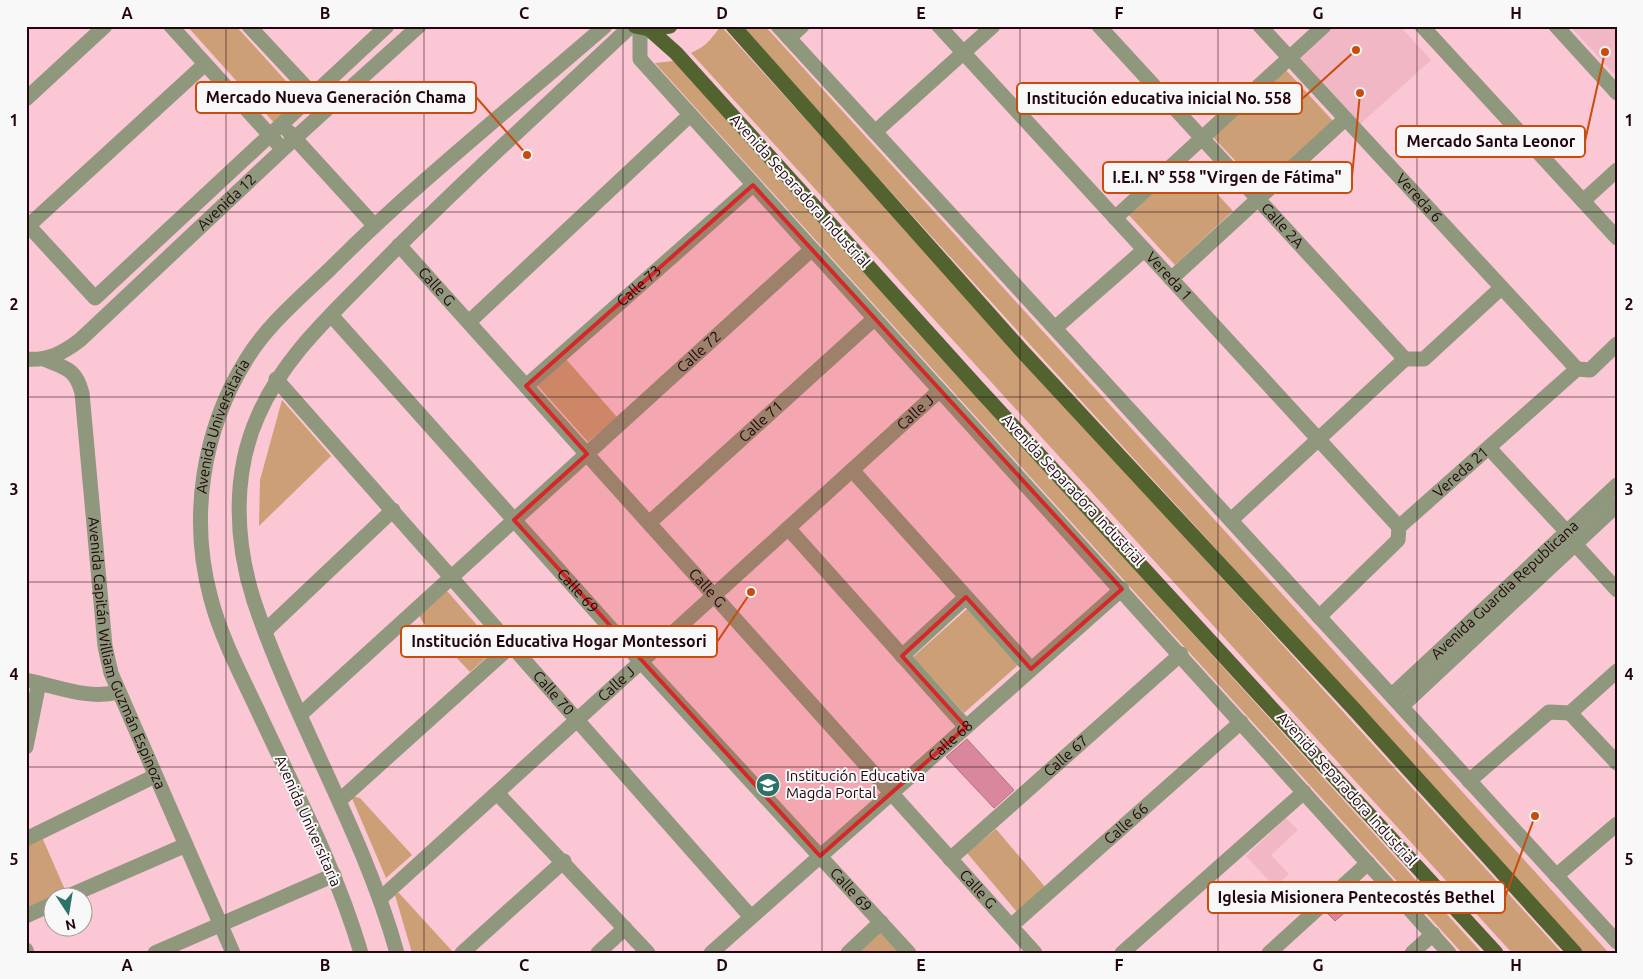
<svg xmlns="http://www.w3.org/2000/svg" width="1643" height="979" font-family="Ubuntu,sans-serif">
<rect width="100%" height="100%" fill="#fcc7d4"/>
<path fill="#f1b7c5" d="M1334,26H1400L1431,60L1357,127L1296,60Z
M1570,26H1617V77Z
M1286,818L1298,830L1271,855L1289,874L1275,887L1246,856Z"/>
<path fill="#cc9f76" d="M187,26H236L304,101L276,125Z
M721,26L1562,953H1512L691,53C708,45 710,40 721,26Z
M740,26H765L1609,953H1584Z
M674,61L1482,953H1462L655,63Z
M1285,69L1334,122L1261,188L1212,136Z
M1185,159L1233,211L1175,265L1127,213Z
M565,358L617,417L588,442L536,384Z
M282,400L331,456L259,526L260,480Z
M447,591L497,648L470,672L422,621L419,615Z
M968,608L1019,664L964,713L913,657Z
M351,796L360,798L412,855L386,878Z
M996,829L1046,888L1017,912L967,853Z
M41,835L66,892L26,909V843Z
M398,893H399L453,952L412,953L395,895Z
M881,930L901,953H855Z"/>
<path fill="#d9879d" stroke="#bb6c82" d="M967,739L1014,790L994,808L946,757Z
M1348,894L1356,903L1335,921L1327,913Z"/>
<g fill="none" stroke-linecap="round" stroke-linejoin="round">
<g stroke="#8f987c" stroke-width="15">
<path d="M171,26L277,143"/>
<path d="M249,26L319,101"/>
<path d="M778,26L1617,942"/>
<path id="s1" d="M939,26L1399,527"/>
<path id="s2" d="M1099,26L1405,359"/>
<path id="s3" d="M1260,26L1577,369"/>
<path d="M1422,26L1617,238"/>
<path d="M1556,26L1617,93"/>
<path d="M640,28V59L1449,953"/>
<path d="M789,38L802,26"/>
<path d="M26,99L105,26"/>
<path d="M289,132L374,225"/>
<path d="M875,132L993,26"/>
<path d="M1583,201L1617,170"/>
<path d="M1115,218L1324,26"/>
<path d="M26,223L95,298L387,26"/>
<path d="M26,228L205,64"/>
<path id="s4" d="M399,245L1035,953"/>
<path d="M1171,279L1345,119"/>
<path id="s5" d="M331,315L641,662L909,953"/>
<path d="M469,322L690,115"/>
<path d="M1055,328L1144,250"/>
<path id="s6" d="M26,359C48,361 63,353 80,340L295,138L419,26"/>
<path id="s7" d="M44,359C66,368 76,369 82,393L105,646L111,673L233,953"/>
<path d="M1405,359H1424L1501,288"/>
<path id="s8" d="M276,379L751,917"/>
<path id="s9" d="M526,386L753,185"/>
<path d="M1489,448L1566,531"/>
<path d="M852,470L1031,669"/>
<path d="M1231,520L1405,359"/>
<path id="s10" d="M649,523L874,319"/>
<path d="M788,528L966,727"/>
<path d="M1574,543L1617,590"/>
<path id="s11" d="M1319,617L1398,540L1399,527L1577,369L1590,370L1617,344"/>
<path d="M265,631L393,510"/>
<path d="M902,656L966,597"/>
<path d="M26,680C56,686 88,700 118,692"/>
<path id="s12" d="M1392,695L1617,485"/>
<path d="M1402,706L1617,505"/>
<path d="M1570,713L1617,763"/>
<path d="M1570,713L1617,671"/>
<path id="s13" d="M301,714L811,250"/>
<path d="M26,747L39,683"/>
<path d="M1469,781L1549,712L1570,713"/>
<path d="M497,793L648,953"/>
<path d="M339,801L512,645"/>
<path d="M26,839L155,776"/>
<path id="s14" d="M950,859L1181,654"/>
<path d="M1556,876L1617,824"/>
<path d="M69,896L186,845"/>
<path id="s15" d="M381,898L939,391"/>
<path d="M26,916L52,904"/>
<path id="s16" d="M1011,926L1241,722"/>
<path d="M26,950L27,953"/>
<path d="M155,953L334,875"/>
<path id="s17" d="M361,953C336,868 294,789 257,709C240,673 221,637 211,599C189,519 202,431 246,360C267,325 301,297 330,269C416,183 513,106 605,26"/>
<path d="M397,953C363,831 294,721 254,601C235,542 232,474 258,416C283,358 329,317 372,273C455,188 544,108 631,26"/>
<path d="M462,953L564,861"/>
<path d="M598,953L625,928"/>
<path id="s18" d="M711,953L1122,589"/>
<path d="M848,953L881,922"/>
<path d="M1122,953L1304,792"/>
<path d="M1269,953L1368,863"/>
<path d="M1412,953L1433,934"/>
</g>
<path stroke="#53632f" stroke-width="15" d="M635,26L649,29L670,26
M733,26L1022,351L1353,708L1575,953
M649,29L676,53L978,388L1496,953"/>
</g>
<path fill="#d62828" fill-opacity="0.2" stroke="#d62828" stroke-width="4" stroke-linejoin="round" d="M753,185L1122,589L1031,669L966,597L902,656L966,727L820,856L514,520L587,454L526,386Z"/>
<path fill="none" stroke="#22050e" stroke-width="1" stroke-opacity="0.55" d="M226,26V953M424,26V953M623,26V953M822,26V953M1020,26V953M1218,26V953M1417,26V953M26,212H1617M26,397H1617M26,582H1617M26,767H1617"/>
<defs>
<g id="school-disc" transform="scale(1.25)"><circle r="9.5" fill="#2c7269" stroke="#f8f8f8"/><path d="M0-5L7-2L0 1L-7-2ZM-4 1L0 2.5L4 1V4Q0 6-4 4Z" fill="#fff"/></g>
</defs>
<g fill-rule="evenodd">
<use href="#school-disc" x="768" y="785"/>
</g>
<g text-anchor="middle" stroke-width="4" stroke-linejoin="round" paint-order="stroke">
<g font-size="15" fill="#22050e" stroke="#f8f8f8">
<text transform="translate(800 191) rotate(48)" y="5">Avenida Separadora Industrial</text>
<text dy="5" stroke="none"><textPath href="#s3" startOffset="234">Vereda 6</textPath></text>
<text dy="5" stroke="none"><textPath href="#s6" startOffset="260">Avenida 12</textPath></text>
<text dy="5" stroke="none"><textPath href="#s2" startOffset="271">Calle 2A</textPath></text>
<text dy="5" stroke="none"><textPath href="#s1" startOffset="340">Vereda 1</textPath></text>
<text dy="5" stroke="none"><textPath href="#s4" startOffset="56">Calle G</textPath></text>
<text dy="5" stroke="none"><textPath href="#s9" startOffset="151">Calle 73</textPath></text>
<text dy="5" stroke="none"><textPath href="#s13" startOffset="538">Calle 72</textPath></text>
<text dy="5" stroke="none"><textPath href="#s15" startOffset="722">Calle J</textPath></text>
<text dy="5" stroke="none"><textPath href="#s10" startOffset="151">Calle 71</textPath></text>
<text dy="5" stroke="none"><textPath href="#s17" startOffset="562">Avenida Universitaria</textPath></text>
<text dy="5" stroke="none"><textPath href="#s11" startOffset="206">Vereda 21</textPath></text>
<text transform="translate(1073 490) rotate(47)" y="5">Avenida Separadora Industrial</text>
<text dy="5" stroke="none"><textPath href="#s4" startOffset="461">Calle G</textPath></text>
<text dy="5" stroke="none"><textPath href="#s12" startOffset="154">Avenida Guardia Republicana</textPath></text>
<text dy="5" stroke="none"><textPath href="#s5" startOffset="370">Calle 69</textPath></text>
<text dy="5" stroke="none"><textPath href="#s7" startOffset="320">Avenida Capitán William Guzmán Espinoza</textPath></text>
<text dy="5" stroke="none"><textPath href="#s15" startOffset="318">Calle J</textPath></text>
<text dy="5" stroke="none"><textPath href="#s8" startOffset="419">Calle 70</textPath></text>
<text dy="5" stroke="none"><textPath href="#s18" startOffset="320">Calle 68</textPath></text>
<text dy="5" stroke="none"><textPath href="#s14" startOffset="155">Calle 67</textPath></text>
<text transform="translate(1347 789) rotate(48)" y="5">Avenida Separadora Industrial</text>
<text transform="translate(308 821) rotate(66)" y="5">Avenida Universitaria</text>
<text dy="5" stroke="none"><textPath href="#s16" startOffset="154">Calle 66</textPath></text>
<text dy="5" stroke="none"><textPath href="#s4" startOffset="866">Calle G</textPath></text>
<text dy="5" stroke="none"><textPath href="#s5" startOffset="775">Calle 69</textPath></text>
</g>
<g font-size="15" fill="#22050e" stroke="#f8f8f8" text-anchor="start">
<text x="786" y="781">Institución Educativa<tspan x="786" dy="17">Magda Portal</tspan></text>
</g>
</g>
<path fill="none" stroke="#ca4c0c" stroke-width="2" d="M527 155L476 97M1356 50L1302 99M1605 52L1585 141M1360 93L1352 177M751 592L717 642M1535 816L1505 897"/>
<g fill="#ca4c0c" stroke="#f8f8f8" stroke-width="2">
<circle cx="527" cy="155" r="5"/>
<circle cx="1356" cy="50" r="5"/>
<circle cx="1605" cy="52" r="5"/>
<circle cx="1360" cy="93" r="5"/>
<circle cx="751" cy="592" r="5"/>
<circle cx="1535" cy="816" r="5"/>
</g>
<g fill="#f8f8f8" stroke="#ca4c0c" stroke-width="2">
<rect x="196" y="82" width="280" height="31" rx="5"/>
<rect x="1017" y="83" width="285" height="31" rx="5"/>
<rect x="1396" y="126" width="189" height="31" rx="5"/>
<rect x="1103" y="162" width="249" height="31" rx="5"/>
<rect x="401" y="626" width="316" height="31" rx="5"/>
<rect x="1208" y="882" width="297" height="31" rx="5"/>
</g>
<g font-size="16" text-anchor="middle" font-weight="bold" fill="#22050e">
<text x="336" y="103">Mercado Nueva Generación Chama</text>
<text x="1159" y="104">Institución educativa inicial No. 558</text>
<text x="1491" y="147">Mercado Santa Leonor</text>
<text x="1227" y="183">I.E.I. N° 558 "Virgen de Fátima"</text>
<text x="559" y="647">Institución Educativa Hogar Montessori</text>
<text x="1356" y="903">Iglesia Misionera Pentecostés Bethel</text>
</g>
<rect width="1643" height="979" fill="none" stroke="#f8f8f8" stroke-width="55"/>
<g transform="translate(68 912) rotate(168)"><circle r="24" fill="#f8f8f8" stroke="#a2979a"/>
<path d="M0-4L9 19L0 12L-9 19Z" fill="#2c7269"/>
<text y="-8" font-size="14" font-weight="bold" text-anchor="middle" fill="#22050e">N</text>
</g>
<rect x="28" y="28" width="1588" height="924" fill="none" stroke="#22050e" stroke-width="2"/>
<g font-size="16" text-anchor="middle" font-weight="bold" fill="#22050e">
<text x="127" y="19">A</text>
<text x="325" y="19">B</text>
<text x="524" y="19">C</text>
<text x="722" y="19">D</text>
<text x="921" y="19">E</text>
<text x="1119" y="19">F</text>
<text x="1318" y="19">G</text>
<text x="1516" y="19">H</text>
<text x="14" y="126">1</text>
<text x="1629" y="126">1</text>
<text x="14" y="310">2</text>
<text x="1629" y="310">2</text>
<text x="14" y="495">3</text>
<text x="1629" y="495">3</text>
<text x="14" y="680">4</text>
<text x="1629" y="680">4</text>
<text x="14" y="865">5</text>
<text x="1629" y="865">5</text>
<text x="127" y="971">A</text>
<text x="325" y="971">B</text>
<text x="524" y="971">C</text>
<text x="722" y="971">D</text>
<text x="921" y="971">E</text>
<text x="1119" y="971">F</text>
<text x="1318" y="971">G</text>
<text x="1516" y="971">H</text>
</g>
</svg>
